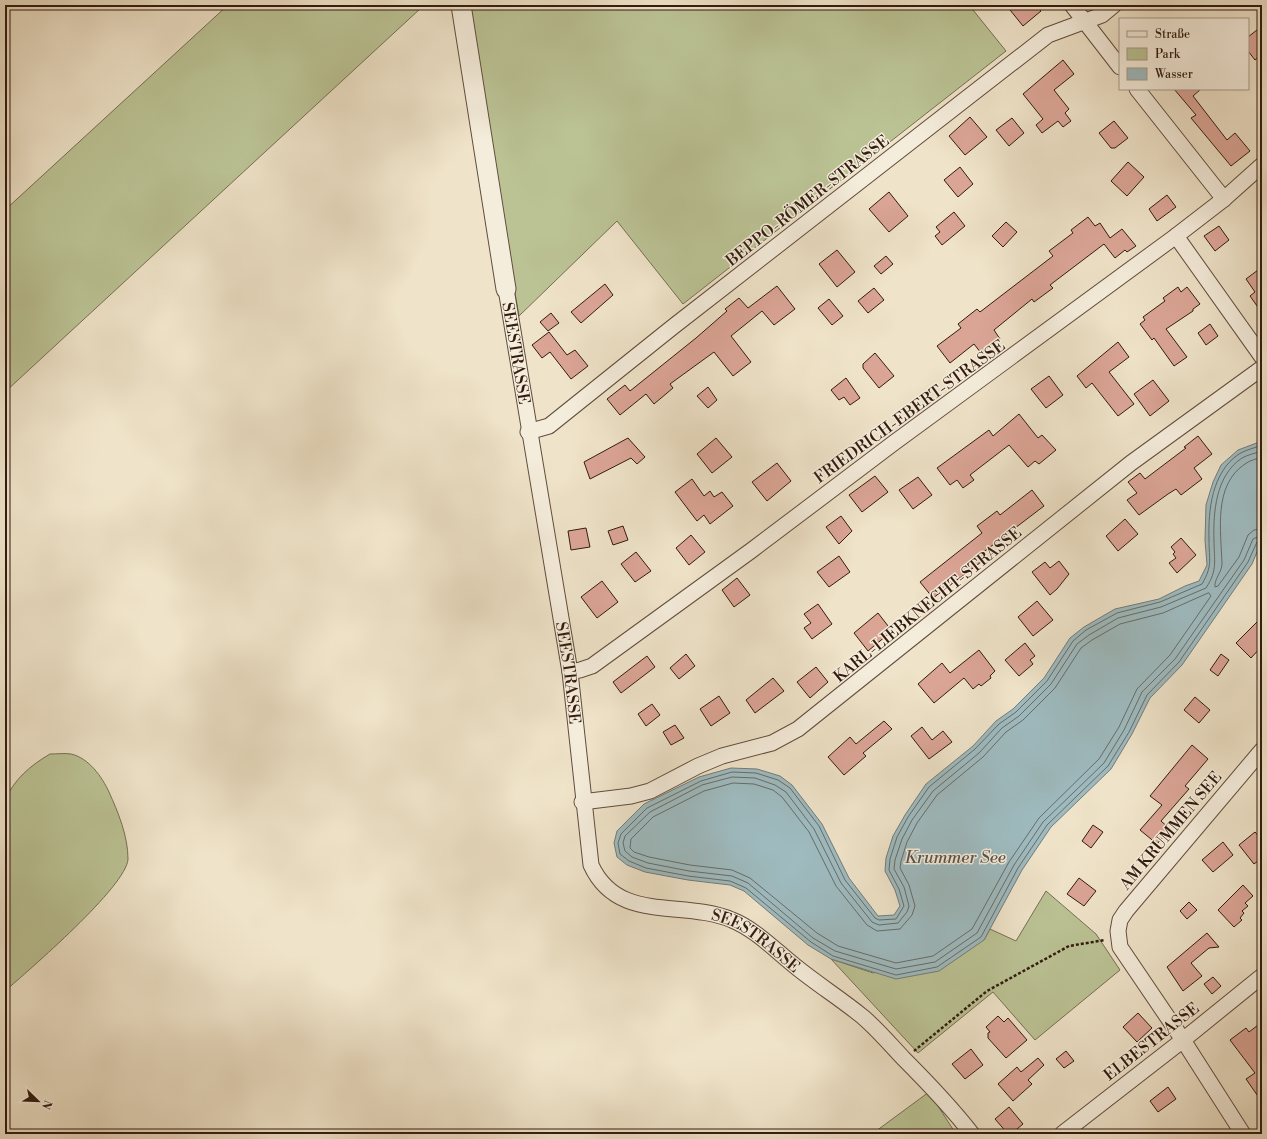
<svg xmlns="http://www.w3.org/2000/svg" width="1267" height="1139" font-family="'Libre Bodoni',serif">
<rect width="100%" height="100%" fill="#efe3c9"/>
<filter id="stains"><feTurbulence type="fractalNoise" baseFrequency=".005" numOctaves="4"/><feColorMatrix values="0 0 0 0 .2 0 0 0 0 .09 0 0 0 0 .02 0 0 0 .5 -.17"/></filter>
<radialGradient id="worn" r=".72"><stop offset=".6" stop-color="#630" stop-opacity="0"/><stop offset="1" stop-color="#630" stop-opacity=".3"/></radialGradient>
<path fill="#bbc395" stroke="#766f52" d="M228,5H420L421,8L5,392V210Z
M465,5H969L1006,51L683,304L617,221L519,316Z
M50,754C57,754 65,753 71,754C89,758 102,777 109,792C118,812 128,836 128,859C127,886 28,971 5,991V801C13,780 31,765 50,754Z
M1046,891L1096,934L1120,970L1035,1040L993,992L918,1053L831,959L873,973L984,940L990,929L1016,941Z
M929,1092L956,1134H872Z"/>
<path fill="#9ebbc0" stroke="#737b79" d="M1262,441V540L1252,564L1182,665L1150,698L1132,734L1111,769L1051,827L1022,870L984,940L939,971L896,979L831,959L808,945L744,891L730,885L688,880L645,872L627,865L617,857L614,843L617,831L644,804L699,777L731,768L757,769L780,776L792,785L822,824L849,878L878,916L894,915L900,906L895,890L885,871L886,858L893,836L905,815L926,784L973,746L996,721L1013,709L1044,678L1070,638L1084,627L1115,609L1159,599L1185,586L1199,581L1207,565L1205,540L1206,505L1213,482L1221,465L1238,450Z"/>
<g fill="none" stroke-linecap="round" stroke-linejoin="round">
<path stroke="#686b68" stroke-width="1" d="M1262,445C1255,448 1245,450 1239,454C1212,472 1208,510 1209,540C1209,560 1213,565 1202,584L1160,602L1117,613L1086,630L1073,641L1047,681L1016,712L999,724L975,749L929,787L908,817L897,837L890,859L889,870L899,889L904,906L896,919L879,920L875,918L845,880L819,826L790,788L778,780L756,773L732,772L701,781L647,808L621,834L618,843L620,854L629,861L646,868L688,876L730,881L746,888L811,942L833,956L896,975L937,967L981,937L1018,868L1047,825L1108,766L1129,732L1147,695L1179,662L1248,562L1257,542L1262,540
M1262,451C1256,453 1247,455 1242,458C1216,475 1213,512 1214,540C1214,560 1218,570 1206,588L1161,607L1118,618L1089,635L1077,644L1051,684L1019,716L1002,728L979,753L933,791L912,820L902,839L895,860L894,869L904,887L909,906L907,912L898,923L879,925L872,922L841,883L814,829L786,792L775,785L755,778L732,777L702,785L650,812L625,836L623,843L625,851L632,857L648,863L689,871L732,876L748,883L813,938L835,951L896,969L935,962L977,933L1014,865L1043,822L1104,763L1124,730L1142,692L1175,659L1244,560L1253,539L1262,535
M1262,457C1257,459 1250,460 1245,464C1213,485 1221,531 1222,564C1222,572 1214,579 1215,587L1218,586L1239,557L1248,535L1254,530L1262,529
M1209,593L1211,596L1170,655L1137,689L1119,727L1099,759L1039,818L1009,862L972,929L933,956L896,963L838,946L817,933L750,878L732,870L690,865L649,857L634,852L630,848L631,839L653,817L704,791L733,783L754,784L773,790L782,797L809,832L836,886L867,925L877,931L900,929L912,915L915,906L909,885L900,868L901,861L907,842L917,823L937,795L983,757L1006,732L1023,720L1055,688L1081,648L1092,640L1120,624L1163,613Z"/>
</g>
<path fill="#dba596" stroke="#321b0f" d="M1006,5H1036L1041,11L1023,26Z
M1262,26V54L1255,60L1248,51V37Z
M1063,60L1074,74L1054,90L1069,109L1065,113L1071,121L1063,127L1058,121L1042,133L1036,125L1043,119L1023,94Z
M1174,89H1201L1193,96L1227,140L1235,133L1250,151L1231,166L1191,118L1196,115Z
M970,117L987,137L965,155L949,136Z
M1012,118L1024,133L1009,146L996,130Z
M1114,121L1128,138L1115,148H1111L1099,133Z
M1128,162L1144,177L1127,196L1111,181Z
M960,167L973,184L958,197L944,180Z
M889,192L908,216L889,232L869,209Z
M1167,195L1176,207L1157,221L1149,209Z
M954,212L965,226L942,245L935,236L940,232L936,227Z
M1088,217L1095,226L1100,223L1110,238L1122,229L1136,246L1127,252L1125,250L1115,258L1104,244L1050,285L1053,288L1034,302L1032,299L994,330L1000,339L981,353L974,344L950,363L937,346L961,328L958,324L977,309L980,312L1053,256L1049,251L1073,233L1071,230Z
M1006,222L1017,232L1003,247L992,236Z
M1219,226L1229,240L1215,251L1204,236Z
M837,250L855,272L837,287L819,264Z
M886,256L893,264L881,274L874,266Z
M1262,267V313L1250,296L1255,292L1246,279Z
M605,284L613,295L581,323L571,312Z
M777,286L795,309L774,325L762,311L731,336L751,362L733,376L714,352L670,384L673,388L654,404L646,394L620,415L607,399L625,385L630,391L696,338L727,311L725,309L739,298L748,308Z
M1178,287L1181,292L1187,287L1200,304L1193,309V311L1166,329L1187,357L1174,366L1154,338L1152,340L1140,324L1145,320L1143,317L1165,301L1163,298Z
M874,288L884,300L868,313L858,301Z
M829,299L843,316L832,325L818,308Z
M551,313L559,323L548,331L540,322Z
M1210,324L1218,336L1206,345L1198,333Z
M549,332L567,355L575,350L588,366L571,379L550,352L542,358L532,345Z
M1118,342L1129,357L1109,372L1134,404L1118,416L1092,383L1086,388L1077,376Z
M875,353L894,376L879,388L863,368V364Z
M1049,376L1063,395L1046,408L1031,389Z
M846,378L860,398L850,405L844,397L839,400L831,390Z
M1153,380L1169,401L1150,416L1134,394Z
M708,387L717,400L708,408L697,396Z
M1019,414L1038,438L1042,435L1056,450L1039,464L1035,461L1028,467L1009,445L970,475L974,480L963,488L957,480L950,485L937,468L989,430L993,436Z
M1198,436L1212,454L1194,468L1202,479L1181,495L1176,489L1168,494L1139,515L1127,500L1137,493L1128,482L1140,473L1145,479L1186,448L1184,447Z
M628,438L645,457L637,464L631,458L590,479L584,462Z
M716,438L732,457L712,473L697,454Z
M777,463L791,481L767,501L752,482Z
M875,476L888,492L862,512L849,495Z
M918,477L932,495L913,509L899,490Z
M692,479L704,496L710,491L714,497L722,492L733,506L710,524L704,515L697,521L675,492Z
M1032,490L1044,506L981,554L985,559L933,598L920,582L982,533L977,526L997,511L1000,515Z
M841,516L852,531L839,544L826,527Z
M1125,519L1138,534L1118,551L1106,536Z
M623,526L628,540L613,545L608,531Z
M586,528L590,547L571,550L568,531Z
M691,535L705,552L689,565L676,548Z
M1181,538L1196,555L1177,573L1169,563L1176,558L1173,554L1175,552L1171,547Z
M636,552L651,571L635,582L621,564Z
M839,556L850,572L829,587L817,572Z
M1059,561L1069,574L1057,589L1050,595L1032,572L1045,562L1050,568Z
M737,578L750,595L734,607L722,590Z
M602,581L618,602L597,618L581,597Z
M1037,601L1053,620L1033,636L1018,617Z
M818,604L832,624L812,639L804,628L811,623L804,614Z
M878,613L892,631L868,651L854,633Z
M1262,617V646L1251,658L1236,643Z
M1025,643L1035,656L1030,660L1033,664L1019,676L1005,660Z
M979,650L995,671L990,676L991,678L981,686L979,684L973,689L964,678L934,703L918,684L942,663L950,673Z
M686,654L695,666L679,679L670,668Z
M1221,654L1229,660L1218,676L1210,670Z
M647,656L655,667L621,693L613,682Z
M816,667L828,682L810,698L797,682Z
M773,678L784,691L755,713L746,700Z
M719,696L730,713L711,726L700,709Z
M1195,697L1210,710L1199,723L1184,710Z
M652,704L660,715L646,726L638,714Z
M884,721L892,729L863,753L866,756L844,775L828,757L850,737L856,744Z
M675,725L684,738L671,745L663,732Z
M922,727L932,740L943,731L952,742L929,759L911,736Z
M1192,745L1208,759L1185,786L1189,789L1161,821L1170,829L1157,844L1140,830L1162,805L1150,796Z
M1093,825L1103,832L1091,848L1082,841Z
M1255,832L1262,840V858L1254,864L1239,845Z
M1223,842L1233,855L1213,872L1202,860Z
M1079,878L1096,891L1084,906L1067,894Z
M1243,885L1253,896L1245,903L1248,906L1242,911L1244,913L1240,918L1242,920L1234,927L1218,910Z
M1189,902L1197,910L1187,919L1180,911Z
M1207,933L1219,947L1209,948L1191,963L1202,976L1183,991L1167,967Z
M1213,977L1221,986L1212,994L1204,984Z
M1138,1013L1152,1028L1137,1042L1123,1027Z
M998,1016L1004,1022L1008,1018L1027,1040L1006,1058L988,1038V1033L990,1032L986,1027Z
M1262,1022V1102L1246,1079L1255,1073L1230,1040L1246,1028L1249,1032Z
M971,1049L983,1065L965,1079L952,1064Z
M1066,1051L1074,1061L1064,1068L1056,1059Z
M1038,1058L1044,1065L1028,1080L1032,1084L1013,1101L998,1084L1017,1067L1021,1072Z
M1168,1087L1176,1099L1158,1112L1150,1101Z
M1009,1107L1023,1124L1011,1134H1008L995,1119Z"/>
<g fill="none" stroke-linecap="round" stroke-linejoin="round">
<g stroke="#614d3e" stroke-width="17">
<g id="minor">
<path d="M1072,5L1120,67"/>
<path d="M1137,89L1224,199"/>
<path d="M1176,236L1262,357"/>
<path id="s1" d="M506,289L570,672L591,865C618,924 682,899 732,920C755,929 776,951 795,966C817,984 841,999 863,1017C877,1029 890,1044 903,1058C927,1082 951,1107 972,1134"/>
<path d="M528,432L549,426L674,326L1048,35L1102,15L1114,5"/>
<path d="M570,672L580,670L592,666L752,550L895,442L1176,236L1224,199L1262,165"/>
<path d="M582,802L631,796L650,791L698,766L722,756L772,743L798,729L1131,463L1262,368"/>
<path d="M1062,1134L1183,1040L1262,976"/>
<path d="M1243,1134L1183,1040L1120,947L1118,931L1120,920L1126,911L1262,750"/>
</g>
</g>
<g stroke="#614d3e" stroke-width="21">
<path id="tertiary" d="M461,5L506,289"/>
</g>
<path stroke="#321b0f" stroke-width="2.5" stroke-dasharray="3 2" stroke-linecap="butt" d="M914,1051L987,991L1069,946L1105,940"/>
<use href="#minor" stroke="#f5eddc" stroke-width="15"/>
<use href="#tertiary" stroke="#f5eddc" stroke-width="19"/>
</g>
<g text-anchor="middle" stroke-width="3" stroke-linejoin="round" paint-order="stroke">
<g font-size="16" fill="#321b0f" stroke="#f5eddc">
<text transform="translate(807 200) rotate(-38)" y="6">BEPPO-RÖMER-STRASSE</text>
<text dy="6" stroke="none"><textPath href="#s1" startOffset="65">SEESTRASSE</textPath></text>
<text transform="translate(909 411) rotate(-36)" y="6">FRIEDRICH-EBERT-STRASSE</text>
<text transform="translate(927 604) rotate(-39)" y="6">KARL-LIEBKNECHT-STRASSE</text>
<text dy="6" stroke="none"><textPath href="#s1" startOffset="389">SEESTRASSE</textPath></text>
<text transform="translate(1170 830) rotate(-50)" y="6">AM KRUMMEN SEE</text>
<text dy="6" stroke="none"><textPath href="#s1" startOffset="772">SEESTRASSE</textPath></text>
<text transform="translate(1151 1041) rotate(-38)" y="6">ELBESTRASSE</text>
</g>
<g font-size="17" font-style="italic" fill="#58534d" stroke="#f5eddc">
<text x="955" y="863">Krummer See</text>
</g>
</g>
<rect width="1267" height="1139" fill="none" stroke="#efe3c9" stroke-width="20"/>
<rect x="6" y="6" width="1255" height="1127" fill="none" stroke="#321b0f" stroke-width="2"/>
<rect x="10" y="10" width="1247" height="1119" fill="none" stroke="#321b0f"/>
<rect x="1119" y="18" width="130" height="72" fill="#f5eddc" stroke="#a7998a"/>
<rect x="1127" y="31" width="20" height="6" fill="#f5eddc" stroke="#a7998a"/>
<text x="1155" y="38" font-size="12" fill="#321b0f">Straße</text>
<rect x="1127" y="48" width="20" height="12" fill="#bbc395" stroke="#a7998a"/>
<text x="1155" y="58" font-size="12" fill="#321b0f">Park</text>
<rect x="1127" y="68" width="20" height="12" fill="#9ebbc0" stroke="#a7998a"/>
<text x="1155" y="78" font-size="12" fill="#321b0f">Wasser</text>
<g transform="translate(38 1101) rotate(113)" stroke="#f5eddc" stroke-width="3" paint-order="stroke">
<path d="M0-3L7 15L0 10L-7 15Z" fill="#321b0f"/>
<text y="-6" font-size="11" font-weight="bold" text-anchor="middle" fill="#321b0f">N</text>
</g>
<rect width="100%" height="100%" filter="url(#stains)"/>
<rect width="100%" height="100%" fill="url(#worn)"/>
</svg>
